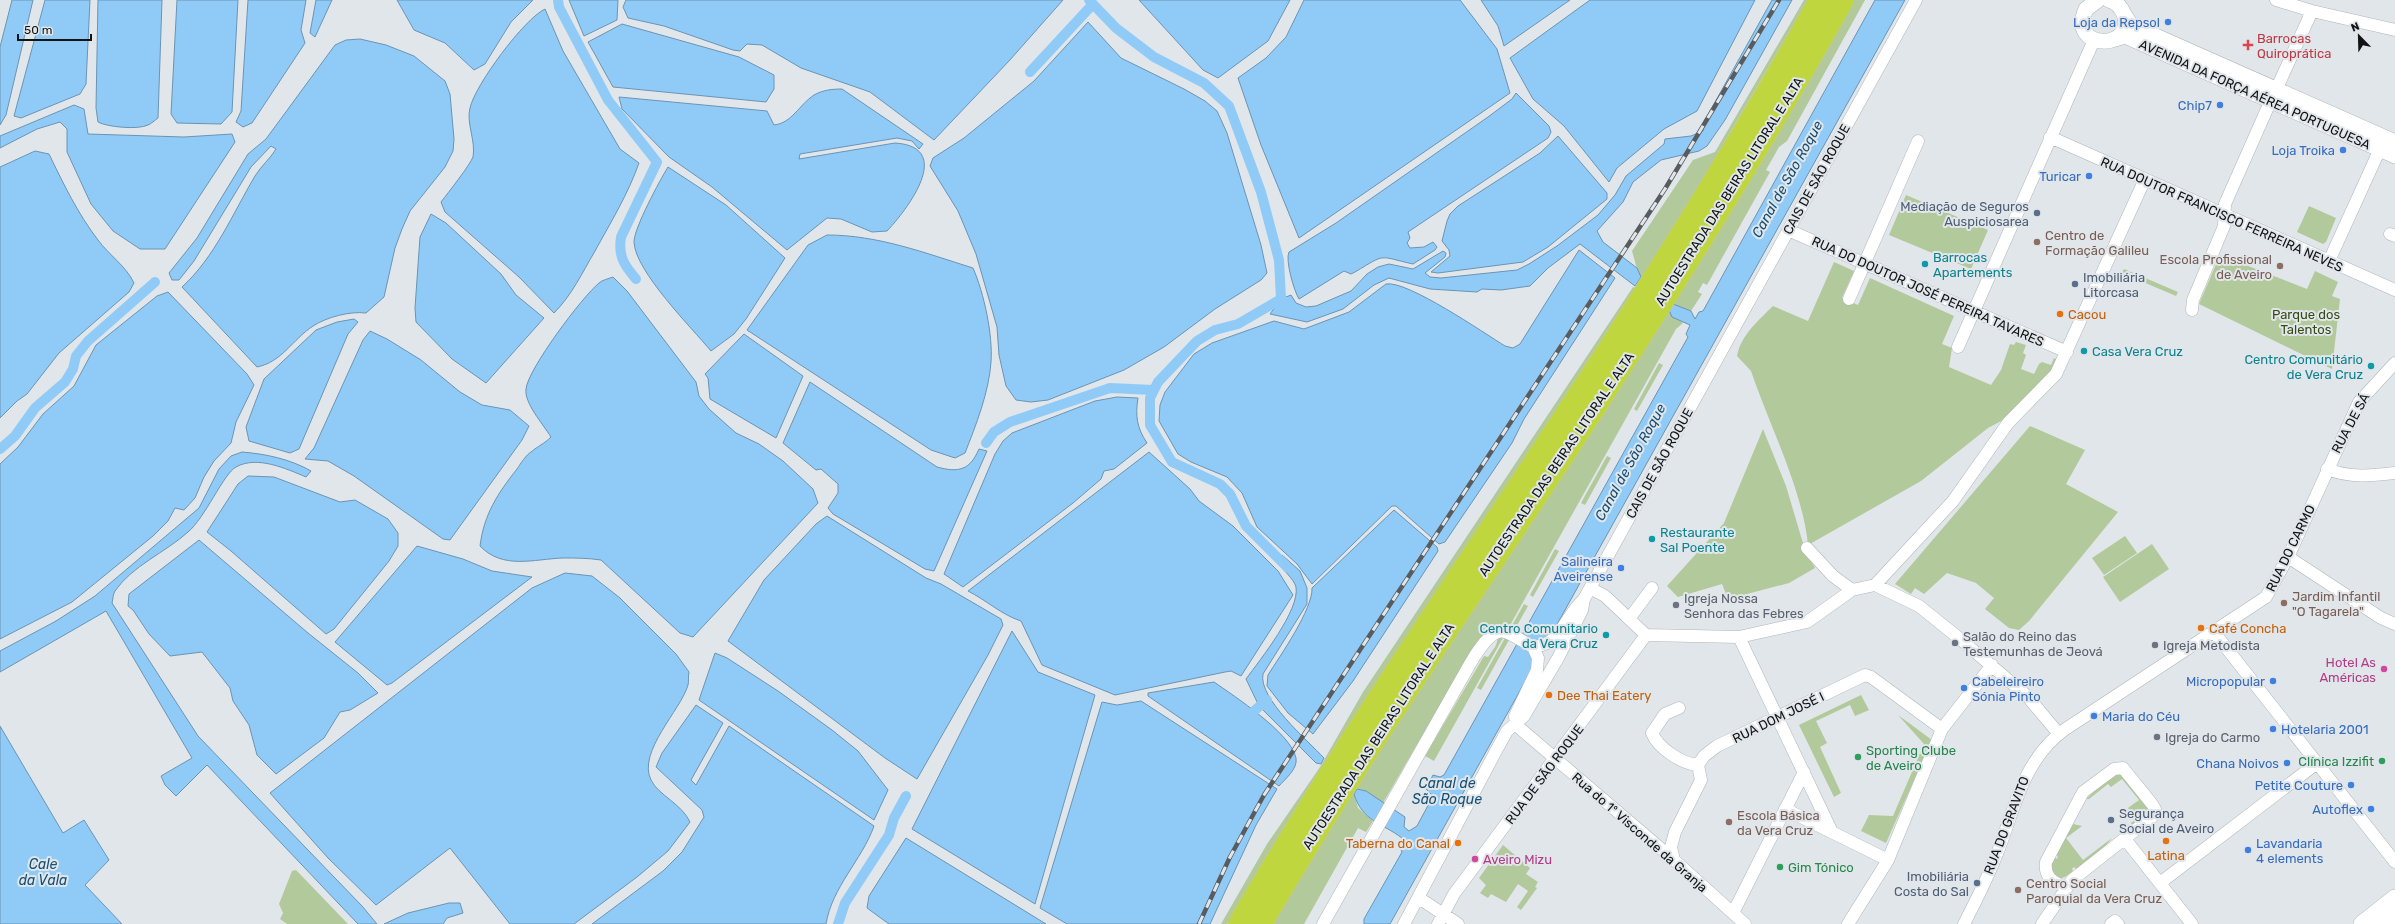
<svg xmlns="http://www.w3.org/2000/svg" width="2395" height="924" font-family="Rubik,sans-serif">
<rect width="100%" height="100%" fill="#e1e6ea"/>
<path fill="#b2c99b" d="M1804,0H1808L1697,189L1642,278L1639,276L1632,251L1693,160L1715,152Z
M1853,0H1865L1787,141L1779,147L1766,170L1770,172L1707,285L1703,283L1698,292L1702,294L1691,311L1673,304Z
M1906,195L1988,230L1971,269L1889,235Z
M2309,206L2336,218L2326,242L2323,244L2297,232Z
M2220,255L2307,289L2315,271L2338,282L2332,296L2340,299L2332,369L2199,304Z
M1834,262L1854,271L1842,298L1858,305L1870,278L1954,316L1942,344L1952,348L1949,367L1991,385L2001,370L2010,344L2014,345L2016,342L2026,345L2023,353L2026,355L2021,369L2034,374L2039,364L2042,362L2051,365L2054,358L2058,360L2054,368L2003,420L1988,428L1921,481L1808,545C1803,491 1769,424 1751,371L1737,356C1741,335 1758,321 1773,306L1808,321Z
M2124,269L2178,292L2176,296L2122,273Z
M1633,287L1635,288C1499,500 1355,707 1227,924H1221L1267,844L1320,767L1363,692Z
M1669,310L1683,323L1676,329L1434,761L1425,756L1484,656L1488,657C1496,646 1501,641 1494,628L1488,631L1473,648L1383,803L1366,791L1357,789L1354,794L1358,808L1373,821L1366,832L1358,828L1304,924H1272L1353,790Z
M1659,363L1663,365L1637,411L1634,409Z
M2030,426L2085,450L2066,484L2118,512L2029,621L2019,630L2009,628L1985,609L1994,598L1976,583L1947,573L1924,594L1915,588L1911,594L1895,584Z
M1763,429L1786,486L1805,550L1815,568L1789,583L1728,599L1722,584L1678,597L1667,586L1724,523Z
M1607,456L1611,458L1585,505L1581,503Z
M2125,536L2137,553L2104,575L2092,558Z
M2152,544L2169,569L2120,602L2103,577Z
M1555,549L1559,551L1533,597L1530,595Z
M1524,604L1528,606L1481,690L1477,688Z
M1861,695L1869,710L1855,716L1850,705L1816,721L1827,743L1820,747L1841,793L1834,797L1799,725Z
M1898,715L1932,740L1886,843L1861,831L1869,815L1893,816L1924,744Z
M2115,773H2120L2148,808V813L2132,826L2131,823L2136,819L2128,808L2139,800L2122,779L2111,787L2108,784L2089,799H2086Z
M2073,824L2082,826L2066,838L2083,860L2112,838L2103,849L2076,869L2074,867L2072,869L2073,871C2061,881 2057,881 2050,867L2054,857L2057,859L2058,856L2055,854Z
M1503,845L1530,868L1526,874L1538,882L1535,887L1537,888L1521,910L1517,907L1528,891L1518,884L1506,902L1491,894L1488,898L1480,893L1486,885L1479,878Z
M296,870L348,924H287L280,919L283,913L279,904L292,871Z"/>
<path fill="#90cbf8" stroke="#6a94b4" d="M12,0H33L6,115L0,125V47Z
M45,0H90L86,84L80,94L21,118L14,116Z
M98,0H162L158,118C155,120 151,124 148,125C138,130 107,127 98,122L96,108Z
M177,0H238L232,112L221,124L177,123L171,114Z
M248,0H306L301,30L305,43L252,123L243,127L236,122L241,111Z
M316,0H332L315,37L310,33Z
M397,0H533L511,22L485,64L474,70L445,43L414,30Z
M569,0H618L617,20L584,36Z
M626,0H1063L1009,61L934,140L870,92L801,68L762,45L747,44L740,51L733,50L664,26L628,18L623,7Z
M1139,0H1290L1268,41L1218,78L1203,70Z
M1304,0H1460L1497,49L1510,93L1299,238L1261,145L1238,78L1266,58L1286,37Z
M1481,0H1570L1504,46L1498,26Z
M1590,0H1755L1697,111L1664,129L1617,168L1609,182L1564,126L1533,99L1510,58Z
M1772,0H1792L1725,120L1707,146L1699,151L1661,160L1633,182L1623,202L1597,231L1603,242L1637,268L1641,277L1635,286L1580,244L1548,268L1530,286L1501,290L1482,289L1477,292L1430,289L1389,278L1374,285L1343,309L1307,322L1270,314L1281,299L1291,295L1296,303L1306,307L1316,306L1351,291L1367,274L1378,267L1389,264L1413,269L1443,251L1446,253L1445,257L1425,273L1430,277L1441,278L1517,270L1529,264L1557,246L1598,215L1615,195L1626,176L1664,144L1665,139L1691,136L1703,131L1705,120Z
M1875,0H1905L1390,924H1364V919L1402,852L1399,845L1402,838C1382,823 1362,821 1354,794L1357,789L1366,791L1405,817L1404,827L1409,831L1417,826L1432,798V795L1426,789L1433,775L1440,777L1444,775L1688,337L1686,334L1690,325L1672,317L1669,310L1673,304L1691,311L1695,319L1699,312L1703,311Z
M545,9L563,51L620,149L639,163C628,194 611,222 595,251C582,273 572,295 554,313L519,277L445,212L441,202C448,193 470,165 473,157C476,141 466,123 470,108C475,85 524,19 545,9Z
M1088,22L1121,58L1184,89L1205,101L1217,111L1227,133L1261,245L1267,273L1261,280L1215,309L1164,347L1124,370L1048,400L1031,402L1016,400L1006,386L999,355L997,327L976,254L958,211L930,166L933,158L964,138L1034,81Z
M622,24L739,57L774,75V89L766,102L613,87L588,42Z
M360,39L386,45L414,56L445,81L450,94L454,139L453,151L445,167L410,211L402,229L395,248L384,297L366,313C350,311 327,317 313,326C292,340 282,362 257,367L182,287C215,257 233,213 255,176C261,166 270,159 276,149L271,146L251,167L194,261L179,280H172L169,273L197,238L248,154L266,139L335,45L346,40Z
M842,89L923,144L919,149L912,141L897,138L800,154L799,159L895,143C956,147 906,211 887,231L872,232L841,219L827,218L787,250L712,187L669,157L622,109L619,97L767,111L774,125C792,123 799,105 814,95C823,90 832,89 842,89Z
M1516,93L1549,126L1551,132L1548,138L1408,232L1410,238L1407,243L1410,248L1424,247L1433,242L1437,247L1435,250L1413,264C1377,256 1387,253 1355,272L1351,274L1344,271L1299,299C1294,291 1285,260 1289,252L1336,223L1488,117L1512,99Z
M74,105L84,109L88,134L184,137L232,134L235,142L165,249H140L113,231L91,204L67,152V129L60,122L37,129L0,148V136Z
M1558,136L1607,193V199L1548,247L1523,262L1438,273L1431,272L1450,256L1449,250L1442,241L1447,221L1450,214L1458,206L1540,153Z
M35,151L49,154C63,183 78,214 98,240C109,255 126,266 134,283L129,292L59,353L27,394L17,401L0,418V167Z
M668,167L726,205L785,258L746,319L734,334L711,351C691,327 635,271 634,242C634,228 660,180 668,167Z
M431,214L446,223L501,274L516,295L544,318L486,383L452,359L416,322L415,308L420,237Z
M827,235C878,235 925,253 973,268C984,293 993,335 991,362C989,392 976,425 965,453L955,458L931,450L747,330L808,245Z
M1579,250L1615,278L1524,419L1512,443L1445,542L1439,544L1396,506H1392L1312,584L1297,564L1257,527L1242,493L1227,477L1191,462L1178,454L1159,421L1160,405L1165,392L1194,354L1212,343L1274,321L1304,329L1349,312L1386,284C1407,280 1484,333 1505,346L1513,348L1520,344Z
M613,277L627,291L696,382L699,396L709,409L736,433L759,444L783,461L813,489L818,503L693,637L680,633L601,560C588,558 576,558 563,558C534,559 503,570 480,546C484,514 498,493 517,469C521,463 526,455 531,452C538,446 544,444 551,437C543,424 524,403 526,389C528,369 582,297 599,283C602,280 608,279 613,277Z
M168,292L247,374L254,385L236,422L231,443L214,461L204,477L195,498L184,510L175,508L168,521L153,536L72,602L0,639V464L18,447L43,414L74,386L96,345L157,296Z
M354,319L358,322L348,334L299,449L290,453L249,441L246,427L264,379L316,330L337,322Z
M370,331L387,339L421,360L460,392L482,405L510,410L529,426L522,440L450,540L443,539L354,476L328,461L305,459L314,448L363,340Z
M744,334L803,376L776,438L710,399L708,378L705,374Z
M810,382L937,467C959,473 970,470 979,449L987,451L934,571L925,569L833,514L828,508L838,493V484L821,469L816,470L783,443Z
M1117,397L1138,398C1135,416 1137,428 1147,443L1114,469L1104,471L1101,479L1073,503L963,587L944,574L995,454L1003,441L1012,433L1095,401Z
M242,452C266,454 290,459 311,471L306,477C287,469 257,455 236,467C224,473 205,518 188,532C166,552 132,566 115,591C113,594 113,599 112,603L198,736L362,906L377,924H358L207,765L176,796L165,785L161,776L192,758L106,611L0,672V651L56,621L95,596L199,508L219,469L231,456Z
M1149,452L1190,489L1199,501L1233,526L1278,571L1293,595L1241,676L1231,671L1225,672L1115,695L1042,665L1021,621C1002,615 986,600 968,591Z
M248,476L274,477L340,502L355,500L388,519L398,533V546L389,561L334,629L326,634L231,551L207,532L238,484Z
M1394,510L1437,547L1438,551L1353,681L1313,734L1288,713L1267,686L1268,675C1280,656 1313,609 1312,588Z
M827,516L926,578L941,584L1001,619L1003,625L988,655L917,779L885,758L728,641L764,580L816,524Z
M199,540L308,633L358,673L378,693L350,710L340,712L324,738L276,774L257,755L249,725L233,701L230,688L202,652L170,656L149,634L133,610L128,606L129,594Z
M417,546L463,559L492,571L532,577L392,683L387,685L335,642Z
M1282,555L1300,571L1307,588V604L1263,674C1258,698 1308,741 1324,758L1321,764L1316,763L1259,706L1246,679C1260,660 1300,610 1296,587C1294,579 1282,569 1277,562Z
M565,573L592,576L620,598L676,654L689,672C688,676 689,681 688,685C681,710 637,752 651,780C658,795 682,804 690,822L668,851L637,877L574,924H510L450,848L376,905L328,858L270,793L532,588Z
M1012,631L1038,672L1095,695L1035,904L912,829Z
M715,653L727,658L778,691L832,730L858,751L888,790L874,820L699,700Z
M1214,682C1234,696 1291,733 1296,758C1298,769 1285,779 1279,786L1148,696V693Z
M1141,701L1277,789L1256,825L1210,924H1067L1040,908L1102,702L1117,705Z
M696,705L723,723L691,780L696,785L729,726L874,826C862,860 832,887 826,924H592L663,871L682,852L704,817L702,810L656,767L662,753Z
M0,726L63,833L84,820L109,860L85,885L122,924H0Z
M906,838L1046,924H889L867,908L869,896Z
M449,903H460L463,913L447,918L443,924H384L408,913Z"/>
<g fill="none" stroke-linecap="round" stroke-linejoin="round">
<path stroke="#90cbf8" stroke-width="10" d="M558,0L559,7L608,100L657,162L621,237C618,256 624,265 636,279
M1089,0L1116,28L1154,57L1204,83L1229,106L1261,192L1279,260L1281,299L1291,308
M1030,72L1093,4
M1281,299L1238,324L1215,330L1197,341L1158,382L1150,398V425L1172,462L1220,484L1230,494L1246,526L1288,568
M986,443L994,432L1010,422L1110,388L1153,390
M0,449L15,436L35,408L65,382L73,369L76,356L88,341L155,282
M1255,710L1267,700
M838,924L845,903L889,835L894,818L906,796"/>
<g stroke="#b0b5b8" stroke-width="13">
<path id="minor" d="M2276,0L2312,11L2395,30
M2276,90L2312,11
M2050,137L2395,290
M1788,230L2067,352
M2390,234L2395,236
M2329,261L2380,149
M1849,299L1918,141
M2192,310L2193,300L2224,226L2225,204L2271,100
M1958,347L2094,40
M2327,469C2350,478 2371,476 2395,473
M1807,548L1833,576L1852,590
M2288,557L2381,618L2395,624
M1875,585L1953,501L2008,423L2056,374L2145,179
M1590,588L1605,596L1646,635
M1629,619L1652,588
M2213,631L2395,862
M1646,635L1739,637L1807,622L1852,590L1875,585L1919,606L1960,639L2027,696L2059,734
M1739,637L1832,832
M1533,647C1562,644 1563,619 1582,601
M1679,708L1665,714L1652,733C1658,748 1682,764 1698,765
M1516,725L1674,860L1745,924
M1516,725L1515,716L1537,670L1538,658L1533,647
M1698,765L1704,756L1717,746L1865,675L1871,677L1942,729
M1785,809L1888,860
M2125,839L2192,924
M1674,860L1671,847L1675,832L1701,780L1698,765
M2160,883L2317,763
M1419,898L1458,924
M1733,913L1804,772
M1323,924L1462,678C1469,666 1488,627 1505,632C1514,635 1524,642 1533,647
M1404,924L1497,749L1507,731L1524,716L1558,658L1582,610L1584,599L1916,0
M1438,924L1454,894L1646,635
M1848,924L1888,860L1942,729L1992,665
M1964,924C1977,899 1990,873 2000,846C2016,803 2025,759 2064,730L2266,597L2288,557L2359,402L2395,363
M2042,924L2072,880L2152,817L2155,809L2152,804L2123,768L2114,769L2083,792L2046,862C2044,877 2053,883 2066,887
M2111,924L2115,921L2118,924"/>
</g>
<g stroke="#b0b5b8" stroke-width="16">
<path id="tertiary" d="M2098,0L2086,9C2067,52 2137,50 2124,14C2121,7 2116,2 2109,0
M2125,16L2131,25L2395,142
M2115,39L2125,36L2395,156"/>
</g>
<g stroke="#b0b5b8" stroke-width="18">
<path id="secondary" d="M2362,924L2395,898
M2383,924L2395,915"/>
</g>
<g stroke="#c1c2c2" stroke-width="23">
<path id="motorway" d="M1239,924C1356,723 1490,533 1616,338C1687,227 1756,115 1820,0
M1261,924C1376,726 1511,541 1633,348C1706,234 1777,118 1843,0"/>
</g>
<use href="#minor" stroke="#fff" stroke-width="12"/>
<use href="#tertiary" stroke="#fff" stroke-width="15"/>
<use href="#secondary" stroke="#fff" stroke-width="17"/>
<use href="#motorway" stroke="#c0d63f" stroke-width="22"/>
<g stroke="#595c5e" stroke-width="4.5">
<path id="rail" d="M1199,924L1230,857L1264,795L1665,189L1779,0"/>
</g>
<use href="#rail" stroke="#e1e6ea" stroke-width="3" stroke-dasharray="9" stroke-linecap="butt"/>
</g>
<g fill="#3f7fe0" stroke="#e1e6ea" stroke-width="1.5">
<circle cx="2168" cy="22" r="4"/>
<circle cx="2220" cy="105" r="4"/>
<circle cx="2343" cy="150" r="4"/>
<circle cx="2089" cy="176" r="4"/>
<circle cx="1621" cy="568" r="4"/>
<circle cx="2273" cy="681" r="4"/>
<circle cx="1964" cy="688" r="4"/>
<circle cx="2094" cy="716" r="4"/>
<circle cx="2273" cy="729" r="4"/>
<circle cx="2287" cy="763" r="4"/>
<circle cx="2351" cy="785" r="4"/>
<circle cx="2371" cy="809" r="4"/>
<circle cx="2248" cy="850" r="4"/>
</g>
<path fill="#e0444e" stroke="#e1e6ea" stroke-width="1.5" d="M2246 39h4v4h4v4h-4v4h-4v-4h-4v-4h4z"/>
<g fill="#5c6f8a" stroke="#e1e6ea" stroke-width="1.5">
<circle cx="2037" cy="213" r="4"/>
<circle cx="2075" cy="284" r="4"/>
<circle cx="2111" cy="820" r="4"/>
<circle cx="1977" cy="883" r="4"/>
</g>
<g fill="#8d6e63" stroke="#e1e6ea" stroke-width="1.5">
<circle cx="2037" cy="242" r="4"/>
<circle cx="2280" cy="266" r="4"/>
<circle cx="2284" cy="603" r="4"/>
<circle cx="1729" cy="822" r="4"/>
<circle cx="2018" cy="890" r="4"/>
</g>
<g fill="#0f9aa8" stroke="#e1e6ea" stroke-width="1.5">
<circle cx="1925" cy="264" r="4"/>
<circle cx="2084" cy="351" r="4"/>
<circle cx="2371" cy="366" r="4"/>
<circle cx="1652" cy="539" r="4"/>
<circle cx="1606" cy="635" r="4"/>
</g>
<g fill="#e8710a" stroke="#e1e6ea" stroke-width="1.5">
<circle cx="2060" cy="314" r="4"/>
<circle cx="2201" cy="628" r="4"/>
<circle cx="1549" cy="695" r="4"/>
<circle cx="2166" cy="841" r="4"/>
<circle cx="1458" cy="843" r="4"/>
</g>
<g fill="#6b7280" stroke="#e1e6ea" stroke-width="1.5">
<circle cx="1676" cy="605" r="4"/>
<circle cx="1955" cy="643" r="4"/>
<circle cx="2155" cy="645" r="4"/>
<circle cx="2157" cy="737" r="4"/>
</g>
<g fill="#d1479c" stroke="#e1e6ea" stroke-width="1.5">
<circle cx="2384" cy="669" r="4"/>
<circle cx="1475" cy="859" r="4"/>
</g>
<g fill="#2e9e5b" stroke="#e1e6ea" stroke-width="1.5">
<circle cx="1858" cy="757" r="4"/>
<circle cx="2382" cy="761" r="4"/>
<circle cx="1780" cy="867" r="4"/>
</g>
<g text-anchor="middle" stroke-width="4" stroke-linejoin="round" paint-order="stroke">
<g font-size="13" fill="#366cbe" stroke="#e1e6ea" text-anchor="end">
<text x="2160" y="27">Loja da Repsol</text>
<text x="2212" y="110">Chip7</text>
<text x="2335" y="155">Loja Troika</text>
<text x="2081" y="181">Turicar</text>
<text x="1613" y="566">Salineira<tspan x="1613" dy="15">Aveirense</tspan></text>
<text x="1972" y="686" text-anchor="start">Cabeleireiro<tspan x="1972" dy="15">Sónia Pinto</tspan></text>
<text x="2265" y="686">Micropopular</text>
<text x="2102" y="721" text-anchor="start">Maria do Céu</text>
<text x="2281" y="734" text-anchor="start">Hotelaria 2001</text>
<text x="2279" y="768">Chana Noivos</text>
<text x="2343" y="790">Petite Couture</text>
<text x="2363" y="814">Autoflex</text>
<text x="2256" y="848" text-anchor="start">Lavandaria<tspan x="2256" dy="15">4 elements</tspan></text>
</g>
<g font-size="13" fill="#be3a42" stroke="#e1e6ea" text-anchor="start">
<text x="2257" y="43">Barrocas<tspan x="2257" dy="15">Quiroprática</tspan></text>
</g>
<g font-size="13" fill="#111314" stroke="#e1e6ea">
<text transform="translate(2255 94) rotate(24)" y="5">AVENIDA DA FORÇA AÉREA PORTUGUESA</text>
<text transform="translate(1816 179) rotate(-61)" y="5">CAIS DE SÃO ROQUE</text>
<text transform="translate(1729 191) rotate(-58)" y="5">AUTOESTRADA DAS BEIRAS LITORAL E ALTA</text>
<text transform="translate(2222 214) rotate(24)" y="5">RUA DOUTOR FRANCISCO FERREIRA NEVES</text>
<text transform="translate(1928 291) rotate(24)" y="5">RUA DO DOUTOR JOSÉ PEREIRA TAVARES</text>
<text transform="translate(2350 423) rotate(-62)" y="5">RUA DE SÁ</text>
<text transform="translate(1659 463) rotate(-61)" y="5">CAIS DE SÃO ROQUE</text>
<text transform="translate(1556 464) rotate(-56)" y="5">AUTOESTRADA DAS BEIRAS LITORAL E ALTA</text>
<text transform="translate(2290 548) rotate(-64)" y="5">RUA DO CARMO</text>
<text transform="translate(1778 717) rotate(-26)" y="5">RUA DOM JOSÉ I</text>
<text transform="translate(1378 736) rotate(-57)" y="5">AUTOESTRADA DAS BEIRAS LITORAL E ALTA</text>
<text transform="translate(1544 774) rotate(-53)" y="5">RUA DE SÃO ROQUE</text>
<text transform="translate(2006 825) rotate(-69)" y="5">RUA DO GRAVITO</text>
<text transform="translate(1640 832) rotate(41)" y="5">Rua do 1º Visconde da Granja</text>
</g>
<g font-size="13" fill="#4e5e75" stroke="#e1e6ea" text-anchor="end">
<text x="2029" y="211">Mediação de Seguros<tspan x="2029" dy="15">Auspiciosarea</tspan></text>
<text x="2083" y="282" text-anchor="start">Imobiliária<tspan x="2083" dy="15">Litorcasa</tspan></text>
<text x="2119" y="818" text-anchor="start">Segurança<tspan x="2119" dy="15">Social de Aveiro</tspan></text>
<text x="1969" y="881">Imobiliária<tspan x="1969" dy="15">Costa do Sal</tspan></text>
</g>
<g font-size="13" fill="#785e54" stroke="#e1e6ea" text-anchor="start">
<text x="2045" y="240">Centro de<tspan x="2045" dy="15">Formação Galileu</tspan></text>
<text x="2272" y="264" text-anchor="end">Escola Profissional<tspan x="2272" dy="15">de Aveiro</tspan></text>
<text x="2292" y="601">Jardim Infantil<tspan x="2292" dy="15">"O Tagarela"</tspan></text>
<text x="1737" y="820">Escola Básica<tspan x="1737" dy="15">da Vera Cruz</tspan></text>
<text x="2026" y="888">Centro Social<tspan x="2026" dy="15">Paroquial da Vera Cruz</tspan></text>
</g>
<g font-size="13" fill="#0d838f" stroke="#e1e6ea" text-anchor="start">
<text x="1933" y="262">Barrocas<tspan x="1933" dy="15">Apartements</tspan></text>
<text x="2092" y="356">Casa Vera Cruz</text>
<text x="2363" y="364" text-anchor="end">Centro Comunitário<tspan x="2363" dy="15">de Vera Cruz</tspan></text>
<text x="1660" y="537">Restaurante<tspan x="1660" dy="15">Sal Poente</tspan></text>
<text x="1598" y="633" text-anchor="end">Centro Comunitario<tspan x="1598" dy="15">da Vera Cruz</tspan></text>
</g>
<g font-size="13" fill="#c56008" stroke="#e1e6ea" text-anchor="start">
<text x="2068" y="319">Cacou</text>
<text x="2209" y="633">Café Concha</text>
<text x="1557" y="700">Dee Thai Eatery</text>
<text x="1450" y="848" text-anchor="end">Taberna do Canal</text>
<text x="2166" y="860" text-anchor="middle">Latina</text>
</g>
<g font-size="13" fill="#344b14" stroke="#e1e6ea">
<text x="2306" y="319">Parque dos<tspan x="2306" dy="15">Talentos</tspan></text>
</g>
<g font-size="13" fill="#5b616d" stroke="#e1e6ea" text-anchor="start">
<text x="1684" y="603">Igreja Nossa<tspan x="1684" dy="15">Senhora das Febres</tspan></text>
<text x="1963" y="641">Salão do Reino das<tspan x="1963" dy="15">Testemunhas de Jeová</tspan></text>
<text x="2163" y="650">Igreja Metodista</text>
<text x="2165" y="742">Igreja do Carmo</text>
</g>
<g font-size="13" fill="#b23c85" stroke="#e1e6ea" text-anchor="end">
<text x="2376" y="667">Hotel As<tspan x="2376" dy="15">Américas</tspan></text>
<text x="1483" y="864" text-anchor="start">Aveiro Mizu</text>
</g>
<g font-size="13" fill="#27864d" stroke="#e1e6ea" text-anchor="start">
<text x="1866" y="755">Sporting Clube<tspan x="1866" dy="15">de Aveiro</tspan></text>
<text x="2374" y="766" text-anchor="end">Clínica Izzifit</text>
<text x="1788" y="872">Gim Tónico</text>
</g>
<g font-size="14" font-style="italic" fill="#175075" stroke="#e1e6ea">
<text transform="translate(1787 179) rotate(-61)" y="5">Canal de São Roque</text>
<text transform="translate(1630 462) rotate(-61)" y="5">Canal de São Roque</text>
<text x="1447" y="788">Canal de<tspan x="1447" dy="16">São Roque</tspan></text>
<text x="43" y="869">Cale<tspan x="43" dy="16">da Vala</tspan></text>
</g>
</g>
<g transform="translate(2359 36) rotate(337)" stroke="#e1e6ea" stroke-width="3" paint-order="stroke">
<path d="M0-3L7 15L0 10L-7 15Z" fill="#111314"/>
<text y="-6" font-size="11" font-weight="bold" text-anchor="middle" fill="#111314">N</text>
</g>
<path d="M18 34v6h73v-6" fill="none" stroke="#111314" stroke-width="2"/>
<text x="24" y="34" font-size="12" fill="#111314" stroke="#e1e6ea" stroke-width="3" paint-order="stroke">50 m</text>
</svg>
